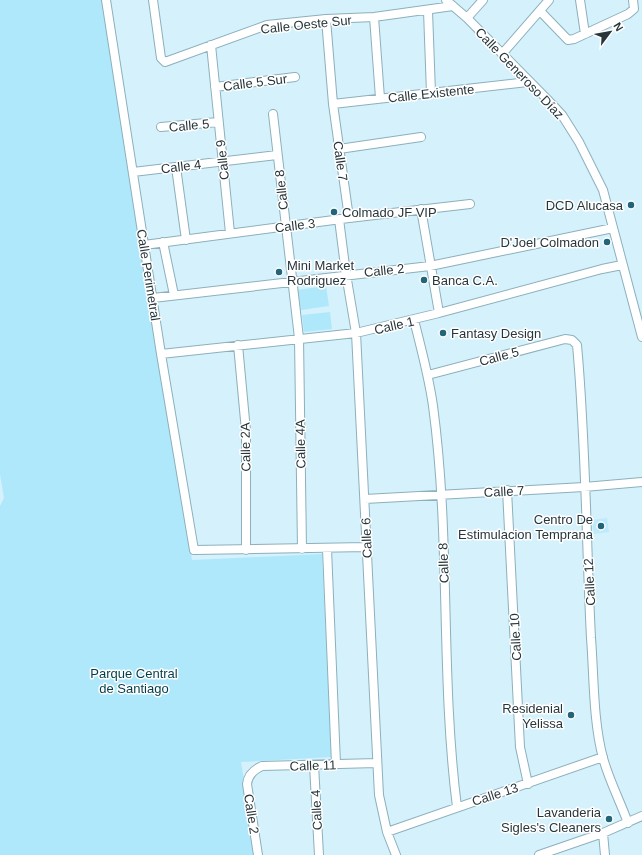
<svg xmlns="http://www.w3.org/2000/svg" width="642" height="855" font-family="Helvetica,sans-serif">
<rect width="100%" height="100%" fill="#d4f1fc"/>
<path fill="#bdebfb" d="M607,518L609,532L594,534L592,520Z"/>
<path fill="#b0e8fb" d="M0,0H103L192,560L322,554L332,757L241,762L256,855H0V506L4,498L0,474Z
M326,286L329,306L301,310L297,290Z
M330,312L332,329L304,332L302,315Z"/>
<g fill="none" stroke-linecap="round" stroke-linejoin="round">
<g stroke="#8cb0bc" stroke-width="10">
<path id="minor" d="M106,0L161,354L194,550L366,547
M153,0L161,58L165,62L267,25L326,19L374,17L453,6
M446,0L467,18L547,99L562,115L579,142L603,190L642,337
M580,0L585,34
M428,11L431,93
M540,11L568,40L574,39L628,14L634,9L633,0
M374,17L380,98
M467,18L483,0
M326,19L333,104L349,218
M211,45L230,233
M502,54L549,0
M215,87L295,77
M333,104L528,82
M273,114L299,338L302,549
M161,127L218,122
M339,149L421,137
M176,167L186,240
M133,172L277,155
M421,209L439,313
M339,219L346,274L356,333L379,795L387,832L396,855
M163,242L174,295
M144,245L349,218L470,204
M153,298L430,266L613,228
M414,320C421,348 429,377 433,406C451,539 440,674 457,807
M238,345L246,431V550
M161,354L356,333L439,313L602,269L622,265
M428,375L565,339L572,340L577,345C586,442 586,540 591,638C594,676 593,721 603,758C609,780 620,801 628,823
M507,490L520,747L528,784
M365,499L584,487L642,482
M327,549L336,764
M314,765L319,855
M387,832L603,757
M603,833L605,855
M258,855L247,784C248,775 253,770 262,766L377,763
M539,855L603,833L642,816"/>
</g>
<use href="#minor" stroke="#fff" stroke-width="8"/>
</g>
<g fill="#226478" stroke="#fff" stroke-width="1.5">
<circle cx="631" cy="205" r="4"/>
<circle cx="334" cy="212" r="4"/>
<circle cx="607" cy="242" r="4"/>
<circle cx="279" cy="272" r="4"/>
<circle cx="424" cy="280" r="4"/>
<circle cx="443" cy="333" r="4"/>
<circle cx="601" cy="526" r="4"/>
<circle cx="571" cy="715" r="4"/>
<circle cx="609" cy="819" r="4"/>
</g>
<g text-anchor="middle" stroke-width="3" stroke-linejoin="round" paint-order="stroke">
<g font-size="13" fill="#28363b" stroke="#fff">
<text transform="translate(306 24) rotate(-6)" y="5">Calle Oeste Sur</text>
<text transform="translate(520 73) rotate(46)" y="5">Calle Generoso Díaz</text>
<text transform="translate(255 82) rotate(-7)" y="5">Calle 5 Sur</text>
<text transform="translate(431 93) rotate(-6)" y="5">Calle Existente</text>
<text transform="translate(189 125) rotate(-5)" y="5">Calle 5</text>
<text transform="translate(222 160) rotate(-96)" y="5">Calle 9</text>
<text transform="translate(341 161) rotate(82)" y="5">Calle 7</text>
<text transform="translate(181 166) rotate(-7)" y="5">Calle 4</text>
<text transform="translate(281 190) rotate(-96)" y="5">Calle 8</text>
<text transform="translate(295 225) rotate(-7)" y="5">Calle 3</text>
<text transform="translate(384 270) rotate(-6)" y="5">Calle 2</text>
<text transform="translate(149 275) rotate(81)" y="5">Calle Perimetral</text>
<text transform="translate(394 325) rotate(-13)" y="5">Calle 1</text>
<text transform="translate(499 356) rotate(-15)" y="5">Calle 5</text>
<text transform="translate(300 444) rotate(-91)" y="5">Calle 4A</text>
<text transform="translate(245 447) rotate(-91)" y="5">Calle 2A</text>
<text transform="translate(504 491) rotate(-3)" y="5">Calle 7</text>
<text transform="translate(366 538) rotate(-92)" y="5">Calle 6</text>
<text transform="translate(443 563) rotate(-92)" y="5">Calle 8</text>
<text transform="translate(589 582) rotate(-93)" y="5">Calle 12</text>
<text transform="translate(515 637) rotate(-93)" y="5">Calle 10</text>
<text transform="translate(313 765) rotate(-2)" y="5">Calle 11</text>
<text transform="translate(495 794) rotate(-18)" y="5">Calle 13</text>
<text transform="translate(316 810) rotate(-93)" y="5">Calle 4</text>
<text transform="translate(252 814) rotate(81)" y="5">Calle 2</text>
</g>
<g font-size="13" fill="#28363b" stroke="#fff" text-anchor="end">
<text x="623" y="210">DCD Alucasa</text>
<text x="342" y="217" text-anchor="start">Colmado JF VIP</text>
<text x="599" y="247">D'Joel Colmadon</text>
<text x="287" y="270" text-anchor="start">Mini Market<tspan x="287" dy="15">Rodriguez</tspan></text>
<text x="432" y="285" text-anchor="start">Banca C.A.</text>
<text x="451" y="338" text-anchor="start">Fantasy Design</text>
<text x="593" y="524">Centro De<tspan x="593" dy="15">Estimulacion Temprana</tspan></text>
<text x="563" y="713">Residenial<tspan x="563" dy="15">Yelissa</tspan></text>
<text x="601" y="817">Lavanderia<tspan x="601" dy="15">Sigles's Cleaners</tspan></text>
</g>
<g font-size="13" fill="#003d4c" stroke="#fff">
<text x="134" y="678">Parque Central<tspan x="134" dy="15">de Santiago</tspan></text>
</g>
</g>
<g transform="translate(610 32) rotate(58)" stroke="#ffffff" stroke-width="3" paint-order="stroke">
<path d="M0-3L7 15L0 10L-7 15Z" fill="#28363b"/>
<text y="-6" font-size="11" font-weight="bold" text-anchor="middle" fill="#28363b">N</text>
</g>
</svg>
